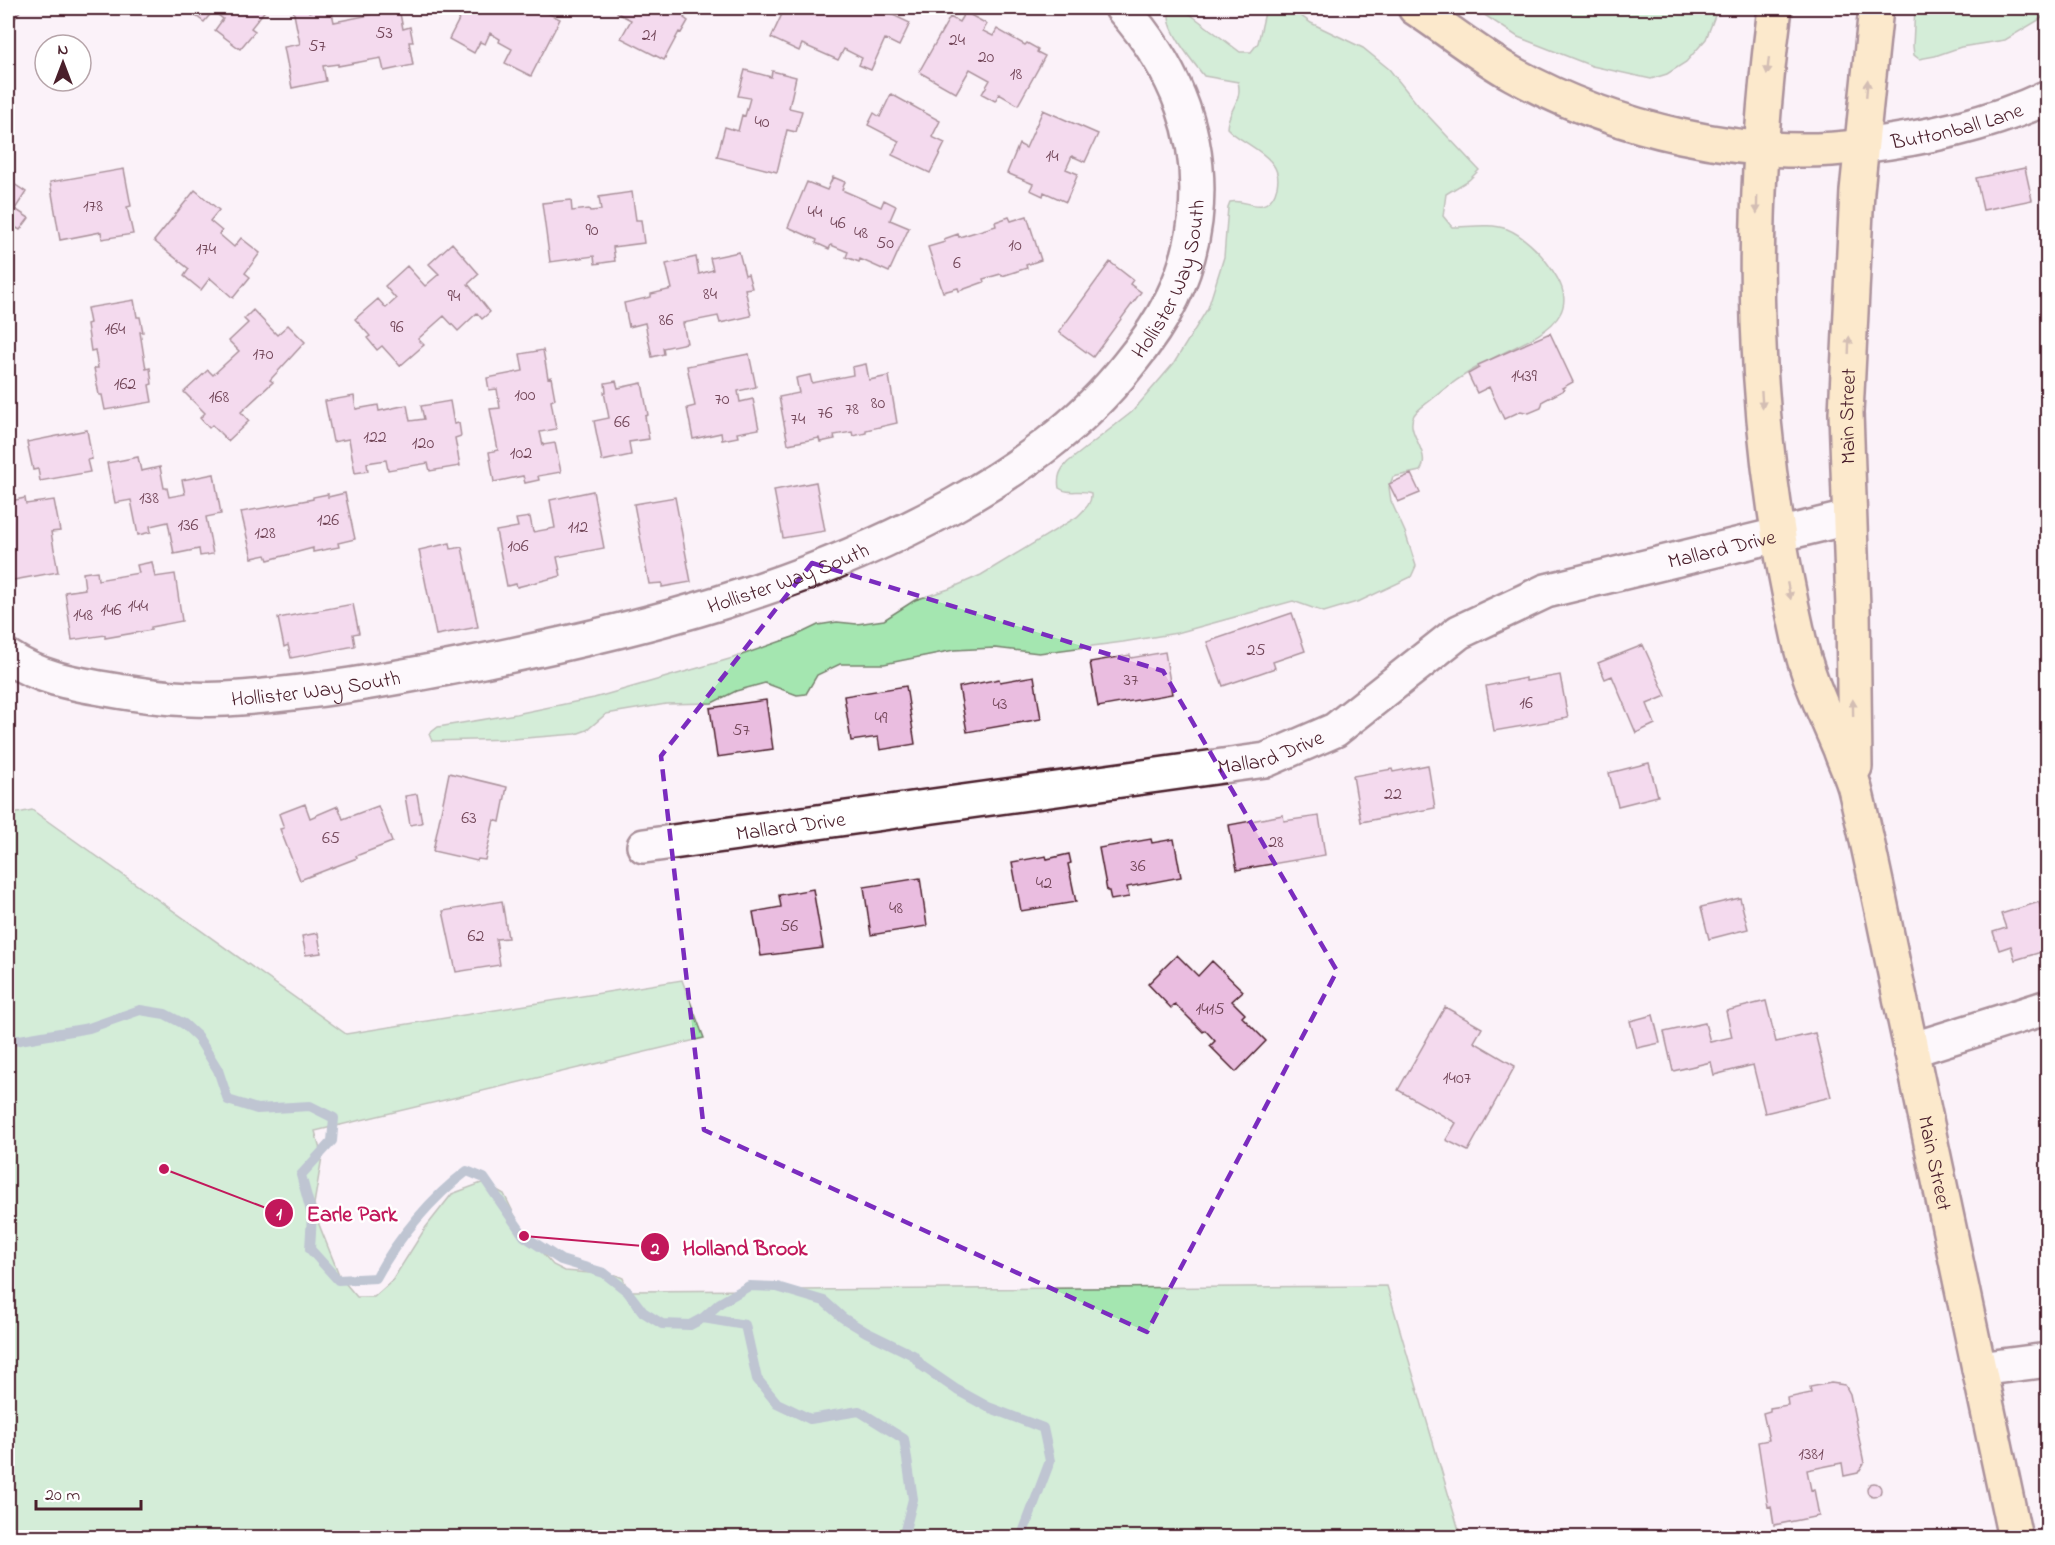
<svg xmlns="http://www.w3.org/2000/svg" width="2055" height="1545" font-family="'Indie Flower',sans-serif">
<rect width="100%" height="100%" fill="#fbf2f9"/>
<filter id="ink" filterUnits="userSpaceOnUse"><feTurbulence type="fractalNoise" baseFrequency=".0167" numOctaves="2"/><feDisplacementMap in="SourceGraphic" scale="12" xChannelSelector="R" yChannelSelector="G"/><feConvolveMatrix kernelMatrix="1 2 1 2 8 2 1 2 1" color-interpolation-filters="sRGB"/></filter>
<g filter="url(#ink)">
<path fill="#a4e6b0" stroke="#77826e" stroke-width="1.5" d="M1182,8L1240,52H1251L1258,43L1266,8H1290L1311,23L1363,48L1389,69L1418,105L1479,170L1469,180L1446,194L1443,216L1452,227C1468,227 1491,223 1507,229C1522,235 1539,251 1548,264C1559,279 1570,296 1560,314C1549,335 1508,349 1488,361C1468,372 1448,385 1431,400C1426,404 1417,410 1414,415C1404,433 1433,453 1420,471L1393,477L1389,487L1391,501L1405,532L1416,566L1411,577L1360,601L1324,612L1293,601L1177,633L1123,642L1039,653L995,648L954,650L884,664H840L817,675L806,694L797,695L765,683L736,691L712,703L666,704L606,714L587,730L576,734L513,739L432,741L429,734L438,727L516,714L594,698L733,658L793,637L818,625L837,622L857,624L884,620L915,600L949,589L981,575L1077,517C1085,509 1092,504 1091,493C1079,489 1069,495 1059,488C1057,477 1060,470 1068,462L1132,412L1174,363L1208,308L1224,257L1228,207L1230,202C1241,199 1252,207 1262,205C1268,204 1273,198 1275,193C1290,157 1244,147 1227,128C1228,109 1243,102 1238,82L1204,76C1193,62 1168,32 1169,15L1175,10Z
M1474,8H1718L1706,39L1686,62L1667,74L1651,79L1592,66L1518,37Z
M1915,8H2047V15L2005,40L1961,47L1935,56L1919,59L1914,55L1913,46Z
M32,810L346,1034L682,980L704,1038L315,1131L322,1157L314,1204L318,1222L340,1277L357,1297H374L392,1281L426,1227L452,1194L484,1182L504,1194L522,1230L553,1265L565,1271L616,1275L623,1278L628,1291L1387,1286L1461,1537H8V815Z"/>
<g fill="none" stroke-linecap="round" stroke-linejoin="round">
<path stroke="#758ea2" stroke-width="10" d="M8,1042L89,1028L140,1010L165,1014L184,1024L197,1036L218,1070L228,1100L257,1109L310,1106L334,1118L332,1141L301,1175L312,1215L310,1249L338,1280L376,1278C397,1239 432,1197 467,1171L484,1178L524,1236L561,1260L604,1273L627,1291L643,1312L662,1324L690,1325L703,1318L720,1303L749,1286L777,1287L824,1301L843,1318L866,1332L913,1355L922,1366L957,1390L988,1407L1043,1428L1050,1461L1021,1538
M703,1318L745,1325L757,1379L777,1403L810,1419L859,1411L904,1439L913,1499L903,1538"/>
</g>
<path fill="#eabde0" stroke="#4a1f2b" stroke-width="1.5" d="M8,8H22L8,29Z
M185,8H267L251,28L255,31L240,49L215,30L223,19L213,11L204,22Z
M308,8L309,12L331,8L334,22L370,15L369,8H399L403,29L410,27L413,42H409L413,65L384,71L381,58L338,66V64L323,66L326,81L292,88L284,47L300,44L293,9Z
M465,8H537L560,19L531,76L505,63L512,49L499,42L500,39L490,33L485,44L480,42L474,53L449,39Z
M620,8H690L684,18L688,21L681,33L679,32L664,60L621,38L631,20L617,13Z
M778,8H883L885,9L884,11L910,23L899,46L885,39L871,70L859,65L862,58L844,49L838,60L802,44L799,51L771,38L782,14L776,11Z
M965,12L987,24L983,31L993,36L997,29L1025,45L1027,43L1038,49L1037,52L1045,56L1018,105L999,94L995,101L982,94L990,80L970,69L956,93L919,72L950,17L959,22Z
M745,70L771,77L772,71L796,77L789,108L802,111L796,132L787,130L777,172L717,157L725,127L738,131L742,115L745,116L750,98L738,96Z
M891,94L940,121L932,137L945,143L930,173L892,155L899,141L868,125L874,113L880,117Z
M1043,110L1098,134L1085,162L1072,156L1066,169L1078,174L1066,202L1044,192L1043,196L1030,190L1033,184L1007,173L1019,144L1026,148Z
M2025,168L2032,200L1983,210L1976,178Z
M124,169L131,206L127,207L133,234L102,239L101,232L60,240L50,182Z
M833,177L845,182L842,190L881,207L884,200L896,206L890,220L909,228L889,272L860,259L859,262L846,257L848,252L831,245L829,249L816,243L817,240L788,227L807,182L827,190Z
M8,180L26,192L15,209L29,218L20,230L13,226L8,233Z
M195,190L219,210L210,221L222,231L219,234L234,247L241,238L260,253L245,273L250,277L233,298L210,278L201,290L184,276L189,269L154,241Z
M632,192L636,220H641L644,243L613,247L615,261L595,264L594,256L550,262L542,203L571,200L572,211L589,209L590,211L601,210L599,197Z
M1027,216L1041,260L1026,265L1027,268L1002,276L1001,274L983,279L984,282L959,291L958,288L943,292L928,247L945,242L944,239L958,234L959,237L996,226L995,222L1009,217L1011,221Z
M452,243L479,274L468,284L490,312L482,319L477,313L458,331L444,316L418,339L424,345L400,366L382,346L377,350L367,338L370,336L355,319L378,299L386,308L396,299L385,286L407,266L425,286L439,274L429,264Z
M739,252L745,275L748,274L752,288L745,289L751,316L720,323L718,316L683,323L687,343L663,348L664,354L652,357L645,323L629,327L624,303L651,297V294L672,289L666,264L696,257L699,274L713,270L710,258Z
M1110,262L1133,280L1130,284L1141,292L1093,357L1059,332Z
M134,300L137,317H140L143,332H140L146,369L150,368L152,384L149,385L152,402L105,410L102,395H99L94,368H98L95,350L91,351L87,324L90,323L87,308Z
M253,310L277,335L288,325L305,342L270,380L273,382L241,412L249,421L228,441L212,425L209,428L200,418L205,413L184,392L208,370L213,375L239,351L229,341L248,323L244,319Z
M1550,333L1573,382L1562,388L1564,390L1543,401L1541,408L1529,413L1521,411L1504,419L1489,387L1477,393L1468,374L1479,368L1478,365Z
M543,350L548,378L551,377L555,399L551,401L556,429L540,432L543,445L555,443L561,472L538,476L539,480L525,483L523,476L494,482L489,452L498,450L490,409L500,408L497,389L489,390L487,378L523,371L520,354Z
M749,354L756,387L738,391L740,402L753,399L759,429L737,433L738,437L722,440L721,433L693,439L687,408L695,406L687,366Z
M866,364L869,380L889,376L897,423L866,430V433L853,436L852,432L834,435L835,439L820,442L819,438L788,444L779,397L799,393L796,378L810,375L812,383L853,375L852,367Z
M616,381L618,388L642,383L648,415L645,416L649,439L629,442L631,455L602,461L594,421L609,418L604,392H606L605,383Z
M354,396L356,409L378,405L379,411L407,405L410,421L424,419L421,406L450,401L454,424L459,423L461,436L455,438L460,466L430,471L428,463L388,470L386,460L367,463L368,471L355,473L349,439L333,442L325,401Z
M87,430L92,459L87,460L90,472L40,481L38,469L33,470L27,442Z
M138,457L141,471L160,467L164,488H167L169,497L185,494L182,480L214,474L221,514L206,517L213,554L200,556L199,549L174,554L168,522L150,526L151,532L138,535L131,500L115,503L107,463Z
M1411,474L1420,493L1398,502L1389,484Z
M816,482L825,531L783,538L774,490Z
M593,491L604,548L557,557L561,576L517,587L516,584L507,586L496,531L518,527L516,519L530,517L533,532L555,528L550,500Z
M345,493L355,539L338,543L339,547L313,552V548L268,560L266,555L252,558L241,512L313,499V497L328,494V497Z
M675,497L691,582L662,587V583L649,584L634,504Z
M25,498L26,504L54,500L60,531L51,532L58,572L8,581V506L12,505L11,501Z
M450,543L451,549L462,547L478,627L436,635L419,550Z
M152,562L155,577L175,574L182,621L151,627V630L105,638V635L72,640L65,592L85,589L83,573L97,571L98,580L139,573L137,565Z
M353,604L359,633L353,634L355,646L291,658L288,645L284,647L278,618Z
M1292,613L1305,651L1273,662L1275,668L1223,686L1207,642Z
M1643,645L1666,696L1647,704L1655,724L1636,733L1612,676L1605,679L1598,663Z
M1165,652L1172,694L1098,707L1090,662L1130,655L1131,658Z
M1560,675L1568,718L1494,731L1486,686L1526,678V681Z
M1034,676L1041,719L967,732L959,687L999,679L1000,682Z
M906,686L915,744L880,750L878,737L851,741L844,696Z
M766,700L773,749L717,757L710,708Z
M1649,763L1658,796L1618,806L1609,773Z
M1428,765L1435,808L1361,822L1353,776L1392,769L1393,772Z
M449,773L507,787L500,822L494,820L485,860L478,859L477,861L433,851Z
M417,794L422,823L410,825L405,796Z
M305,804L310,818L338,806L343,819L378,806L392,842L356,856L357,858L300,880L280,829L284,828L279,814Z
M1283,815L1284,821L1319,816L1325,855L1237,870L1229,825Z
M1151,839L1152,843L1174,839L1181,877L1127,887L1129,897L1111,900L1109,891H1107L1099,848Z
M1069,854L1071,863L1068,864L1076,902L1021,911L1012,862L1046,856L1047,859Z
M920,878L927,926L871,935L864,887Z
M813,889L823,948L761,956L753,912L781,907L779,895Z
M1740,898L1748,929L1709,939L1701,907Z
M502,901L508,938L496,939L500,965L456,972L443,911Z
M2039,902L2041,910L2048,908V950L2015,960L2011,946L1999,950L1993,932L2006,928L2001,914Z
M318,933L321,953L306,955L302,936Z
M1177,955L1198,976L1212,961L1243,991L1232,1001L1245,1014L1242,1017L1266,1041L1236,1072L1210,1046L1215,1041L1205,1030L1203,1032L1175,1004L1171,1008L1148,984Z
M1766,1001L1776,1042L1815,1033L1831,1097L1765,1113L1753,1065L1714,1075L1711,1062L1673,1071L1664,1032L1705,1023L1710,1042L1732,1037L1726,1011Z
M1445,1007L1482,1028L1474,1042L1515,1066L1468,1151L1446,1140L1456,1123L1398,1090Z
M1653,1015L1660,1043L1637,1048L1630,1021Z
M1831,1383L1845,1385L1850,1394L1864,1463L1858,1473L1844,1476L1842,1463L1807,1470L1811,1490L1814,1489L1819,1516L1774,1525L1771,1506L1768,1507L1758,1442L1769,1440L1763,1413L1770,1411V1408L1788,1405L1787,1398L1811,1393L1810,1387Z
M1867 1490a7 7 0 1 1 14 0a7 7 0 1 1-14 0Z"/>
<g fill="none" stroke-linecap="round" stroke-linejoin="round">
<g stroke="#4a1f2b" stroke-width="38">
<g id="minor">
<path id="s1" d="M1861,146C1925,138 1989,125 2048,97"/>
<path id="s2" d="M8,657C38,677 70,683 106,689C145,696 186,701 226,699C309,694 392,679 473,663C639,630 805,588 954,505C1020,468 1081,425 1128,365C1164,321 1188,278 1195,221C1205,138 1176,69 1122,8"/>
<path id="s3" d="M644,846L1266,760L1335,730L1459,632L1546,591L1848,518"/>
<path d="M1911,1050L2048,1007"/>
<path d="M1979,1369L2048,1360"/>
</g>
</g>
<g stroke="#4a1f2b" stroke-width="38">
<g id="major">
<path d="M1415,8C1447,29 1479,55 1513,74C1611,128 1749,162 1861,146"/>
<path id="s4" d="M1775,8C1747,224 1750,425 1799,639C1807,677 1825,713 1840,749C1845,764 1853,778 1856,793C1874,867 1888,942 1904,1016C1941,1189 1978,1364 2015,1538"/>
<path id="s5" d="M1855,767L1853,608L1846,413L1857,191L1876,8"/>
</g>
</g>
<use href="#minor" stroke="#fff" stroke-width="33"/>
<use href="#major" stroke="#fcde96" stroke-width="33"/>
</g>
<defs><path id="oneway-solid" d="M-6-.8H1V-3.2L6.5 0L1 3.2V.8H-6Z" transform="scale(1.5)"/></defs>
<g fill="#a37e60">
<use href="#oneway-solid" transform="translate(1768 66) rotate(96)"/>
<use href="#oneway-solid" transform="translate(1867 88) rotate(-85)"/>
<use href="#oneway-solid" transform="translate(1757 205) rotate(91)"/>
<use href="#oneway-solid" transform="translate(1849 345) rotate(-88)"/>
<use href="#oneway-solid" transform="translate(1762 400) rotate(86)"/>
<use href="#oneway-solid" transform="translate(1789 591) rotate(78)"/>
<use href="#oneway-solid" transform="translate(1853 708) rotate(-91)"/>
</g>
</g>
<path d="M0 0H2055V1545H0ZM812,563L1163,671L1337,971L1147,1332L704,1130L661,756Z" fill="#fbf2f9" fill-opacity=".55" fill-rule="evenodd"/>
<path fill="none" stroke="#7b2cbf" stroke-width="4.5" stroke-dasharray="12 8" stroke-linejoin="round" d="M812,563L1163,671L1337,971L1147,1332L704,1130L661,756Z"/>
<g text-anchor="middle" stroke-width="5" stroke-linejoin="round" paint-order="stroke">
<g font-size="18" fill="#724658">
<text x="384" y="38">53</text>
<text x="649" y="40">21</text>
<text x="957" y="45">24</text>
<text x="317" y="51">57</text>
<text x="986" y="62">20</text>
<text x="1016" y="79">18</text>
<text x="762" y="127">40</text>
<text x="1052" y="161">14</text>
<text x="93" y="211">178</text>
<text x="815" y="217">44</text>
<text x="838" y="228">46</text>
<text x="592" y="235">90</text>
<text x="861" y="238">48</text>
<text x="885" y="248">50</text>
<text x="1015" y="250">10</text>
<text x="206" y="254">174</text>
<text x="957" y="268">6</text>
<text x="710" y="299">84</text>
<text x="454" y="301">94</text>
<text x="666" y="325">86</text>
<text x="397" y="332">96</text>
<text x="115" y="334">164</text>
<text x="263" y="359">170</text>
<text x="1524" y="381">1439</text>
<text x="125" y="389">162</text>
<text x="525" y="400">100</text>
<text x="219" y="402">168</text>
<text x="722" y="404">70</text>
<text x="878" y="408">80</text>
<text x="852" y="414">78</text>
<text x="825" y="418">76</text>
<text x="798" y="424">74</text>
<text x="622" y="427">66</text>
<text x="375" y="442">122</text>
<text x="423" y="448">120</text>
<text x="521" y="458">102</text>
<text x="149" y="503">138</text>
<text x="328" y="525">126</text>
<text x="188" y="530">136</text>
<text x="578" y="532">112</text>
<text x="265" y="538">128</text>
<text x="518" y="551">106</text>
<text x="138" y="611">144</text>
<text x="111" y="615">146</text>
<text x="83" y="620">148</text>
<text x="1256" y="655">25</text>
<text x="1131" y="685">37</text>
<text x="1526" y="708">16</text>
<text x="1000" y="709">43</text>
<text x="881" y="723">49</text>
<text x="741" y="735">57</text>
<text x="1393" y="799">22</text>
<text x="469" y="823">63</text>
<text x="331" y="843">65</text>
<text x="1276" y="847">28</text>
<text x="1138" y="871">36</text>
<text x="1044" y="888">42</text>
<text x="896" y="913">48</text>
<text x="789" y="931">56</text>
<text x="476" y="941">62</text>
<text x="1210" y="1014">1415</text>
<text x="1457" y="1083">1407</text>
<text x="1811" y="1459">1381</text>
</g>
<g font-size="21" fill="#4a1f2b" stroke="#fff">
<text dy="7" stroke="none"><textPath href="#s1" startOffset="98">Buttonball Lane</textPath></text>
<text dy="7" stroke="none"><textPath href="#s2" startOffset="1305">Hollister Way South</textPath></text>
<text dy="7" stroke="none"><textPath href="#s5" startOffset="351">Main Street</textPath></text>
<text dy="7" stroke="none"><textPath href="#s3" startOffset="1138">Mallard Drive</textPath></text>
<text dy="7" stroke="none"><textPath href="#s2" startOffset="801">Hollister Way South</textPath></text>
<text dy="7" stroke="none"><textPath href="#s2" startOffset="315">Hollister Way South</textPath></text>
<text dy="7" stroke="none"><textPath href="#s3" startOffset="634">Mallard Drive</textPath></text>
<text dy="7" stroke="none"><textPath href="#s3" startOffset="148">Mallard Drive</textPath></text>
<text dy="7" stroke="none"><textPath href="#s4" startOffset="1178">Main Street</textPath></text>
</g>
</g>
<path fill="none" stroke="#c2185b" stroke-width="2" d="M164 1169L279 1213M524 1236L655 1247"/>
<g fill="#c2185b" stroke="#fff" stroke-width="2">
<circle cx="164" cy="1169" r="6"/>
<circle cx="524" cy="1236" r="6"/>
<circle cx="279" cy="1213" r="15"/>
<circle cx="655" cy="1247" r="15"/>
</g>
<g font-size="18" text-anchor="middle" font-weight="bold" fill="#fff">
<text x="279" y="1219">1</text>
<text x="655" y="1254">2</text>
</g>
<g font-size="22" text-anchor="middle" font-weight="bold" fill="#c2185b" stroke="#fff" stroke-width="5" stroke-linejoin="round" paint-order="stroke">
<text x="352" y="1221">Earle Park</text>
<text x="745" y="1255">Holland Brook</text>
</g>
<rect width="2055" height="1545" fill="none" stroke="#fff" stroke-width="30"/>
<rect x="15" y="15" width="2025" height="1515" fill="none" stroke="#4a1f2b" stroke-width="2" filter="url(#ink)"/>
<g transform="translate(63 63)"><circle r="28" fill="#ffffff" stroke="#b7a5aa" stroke-width="1.5"/>
<path d="M0-4.5L10 22L0 15L-10 22Z" fill="#4a1f2b"/>
<text y="-9" font-size="16" font-weight="bold" text-anchor="middle" fill="#4a1f2b">N</text>
</g>
<path d="M36 1500v9h105v-9" fill="none" stroke="#4a1f2b" stroke-width="3"/>
<text x="45" y="1500" font-size="18" fill="#4a1f2b" stroke="#ffffff" stroke-width="4.5" paint-order="stroke">20 m</text>
</svg>
